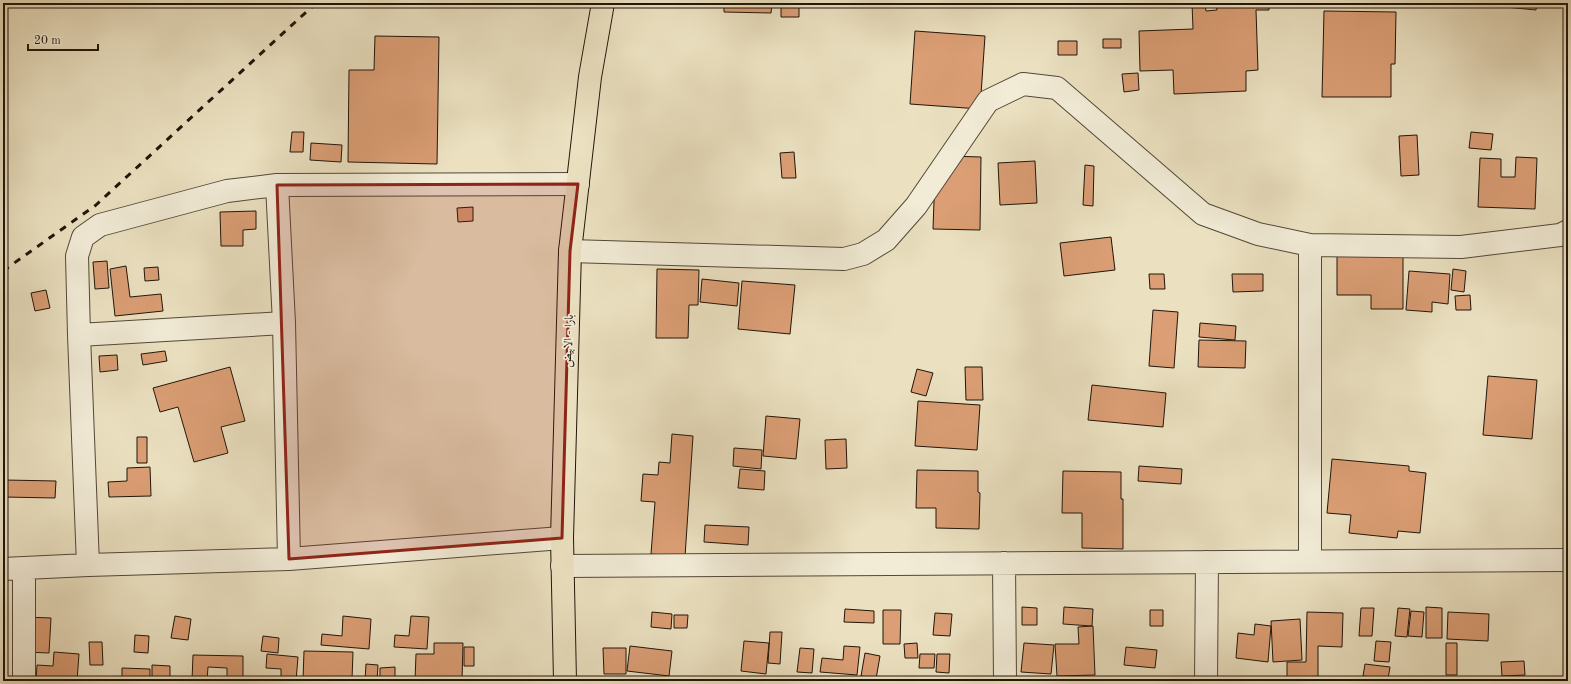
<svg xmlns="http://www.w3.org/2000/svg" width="1571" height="684" font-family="'Old Standard TT',Amiri,serif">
<rect width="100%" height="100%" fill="#ebe1c1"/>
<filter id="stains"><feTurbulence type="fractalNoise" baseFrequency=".005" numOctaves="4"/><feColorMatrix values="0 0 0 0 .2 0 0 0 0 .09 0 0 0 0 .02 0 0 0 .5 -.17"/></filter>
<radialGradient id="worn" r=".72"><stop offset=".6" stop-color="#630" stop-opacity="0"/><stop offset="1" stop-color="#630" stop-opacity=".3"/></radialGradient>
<path fill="#db9e75" stroke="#201509" d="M724,3H772L771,13L724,12Z
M781,3H799V17H781Z
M1192,3H1205L1206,11L1217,10L1216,3H1269V10H1256L1258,70L1246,71V91L1174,94L1173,70L1140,71L1139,31L1193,29Z
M1469,3H1485V7H1469Z
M1486,3H1537L1536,10L1485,5Z
M1324,11L1396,12L1395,64H1391V97H1322Z
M915,31L985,36L980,109L910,104Z
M375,36L439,37L437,164L348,162L349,70H374Z
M1103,39H1121V48H1103Z
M1058,41H1077V55H1058Z
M1138,73L1139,90L1124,92L1122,74Z
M292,132H304L303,152H290Z
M1471,132L1493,134L1491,150L1469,148Z
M1417,135L1419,175L1401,176L1399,136Z
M311,143L342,145L341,162L310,160Z
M794,152L796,178H782L780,153Z
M948,156L981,157L980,230L933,229L935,173Z
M1516,157L1537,158L1535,209L1478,207L1480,158L1501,159V177H1515Z
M1035,161L1037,203L1000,205L998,163Z
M1085,165L1094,166L1093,206L1083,205Z
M473,207V221L458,222L457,208Z
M256,211V229L243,230V246H221L220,212Z
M1111,237L1115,270L1064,276L1060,243Z
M1337,246L1403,247V309H1371V295H1337Z
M107,261L109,288L95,289L93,262Z
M126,266L130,297L161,294L163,311L115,316L110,269Z
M158,267L159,280L145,281L144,268Z
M657,269L699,270L698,305H689L688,338H656Z
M1453,269L1466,271L1464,292L1451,290Z
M1409,271L1450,274L1448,304L1432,302V312L1406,310Z
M1149,274H1164L1165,289H1150Z
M1232,274H1263V291L1233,292Z
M702,279L739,283L737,306L700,302Z
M742,281L795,285L790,334L738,329Z
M46,290L50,308L35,311L31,293Z
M1470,295L1471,310H1456L1455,296Z
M1153,310L1178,312L1174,368L1149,366Z
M1200,323L1236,326L1235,340L1199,337Z
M1199,340L1246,341L1245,368L1198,367Z
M165,351L167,361L143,365L141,354Z
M117,355L118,370L100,372L99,356Z
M230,367L245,421L221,427L228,453L194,462L178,407L160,412L153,388Z
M965,367H982L983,400H966Z
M917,369L933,373L926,396L911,392Z
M1488,376L1537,380L1532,439L1483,435Z
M1092,385L1166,393L1163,427L1088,420Z
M918,401L980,405L977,450L915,446Z
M766,416L800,419L796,459L763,456Z
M672,434L693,436L685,557L651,554L655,502L641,501L643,474L658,475L659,462L670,463Z
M137,437H147V463H137Z
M846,439L847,468L826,469L825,440Z
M734,448L762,450L761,469L733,466Z
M1332,459L1409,466V471L1426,473L1420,533L1398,531L1397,538L1349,533L1351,515L1327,513Z
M1139,466L1182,469L1181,484L1138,481Z
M150,467L151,496L109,497L108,482L127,481V468Z
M740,469L765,471L764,490L738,488Z
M917,470L978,471V492L980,493L979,529L936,528V508H916Z
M1063,471L1121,472V499H1123V549L1082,548V513H1062Z
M5,480L56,481L55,498L4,497Z
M705,525L749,527L748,545L704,542Z
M1022,607L1037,608V625H1022Z
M1064,607L1093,609L1092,626L1063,624Z
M1426,607L1442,608V638H1426Z
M1361,608H1374L1372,636H1359Z
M1398,608L1410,609L1407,637L1395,636Z
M845,609L874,611V623L844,622Z
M883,610H901L900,644H883Z
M1150,610H1163V626H1150Z
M1411,611L1424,612L1422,637L1408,636Z
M652,612L672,614L671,629L651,627Z
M1307,612L1343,613L1342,647L1318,646V680L1287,679V662H1306Z
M1448,612L1489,614L1488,641L1447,639Z
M935,613L952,614L950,636L933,635Z
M674,615H688L687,628H674Z
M175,616L191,619L188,640L171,638Z
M343,616L371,619L369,649L321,645L322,634L342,636Z
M411,616L429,617L427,649L394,647L395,635L409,636Z
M26,617L51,618L49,653L24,652Z
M1300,619L1302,660L1273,662L1271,621Z
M1255,624L1271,626L1268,662L1236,658L1238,633L1254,635Z
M1093,626L1095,675L1057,676L1055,644H1079L1078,627Z
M770,632H782L780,664L768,663Z
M135,635L149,636L148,653L134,652Z
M263,636L279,638L278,653L261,651Z
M744,641L769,643L766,674L741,671Z
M1376,641L1391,642L1389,662L1374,661Z
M89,642H102L103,665H90Z
M434,643H463L462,681H415L416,654H434Z
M917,643L918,658H905L904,644Z
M1024,643L1054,645L1051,674L1021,672Z
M1446,643H1457V675H1446Z
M630,646L672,651L669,676L627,671Z
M844,646L860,647L857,675L820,672L822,658L843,660Z
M464,647H474V666H464Z
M1126,647L1157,650L1155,668L1124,665Z
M603,648H626V674H604Z
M800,648L814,649L812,673L797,672Z
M304,651L353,652L352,679H339L340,681L303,680Z
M54,652L79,654L77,681L36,680L37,665L53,666Z
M865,653L880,656L876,679L861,676Z
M267,654L298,657L296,681L281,680V669L266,668Z
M920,654H935L934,668H919Z
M937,654H950L949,673L936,672Z
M193,655L243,656V680H227V668L208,667L207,681H192Z
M1524,661L1525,675L1502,676L1501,662Z
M366,664L378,665L377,681H365Z
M1365,664L1390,667L1388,679L1363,676Z
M152,665L170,666V681H152Z
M395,667V681H380V668Z
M122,668L150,669V681H122Z"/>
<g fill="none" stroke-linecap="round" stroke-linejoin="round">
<g stroke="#534837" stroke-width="24">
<path id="minor" d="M277,185L284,323L289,559
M1310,245V561
M570,251L844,259L863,254L886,240L916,206L988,101L1023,84L1057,88L1203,214L1258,234L1310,245L1461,247L1560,235L1568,231
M79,335L284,323
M1004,563L1005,681
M88,565L79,335L77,256L83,237L100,225L227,191L277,185L578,184
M562,566L1568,560
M3,569L88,565L289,559L562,538
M24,681V569
M1206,681L1207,562"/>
</g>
<g stroke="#201509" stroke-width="24">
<path id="major" d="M565,681L562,538L570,251L590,77L603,3"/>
</g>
<use href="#minor" stroke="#f2ecd7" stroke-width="22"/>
<use href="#major" stroke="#ebe1c1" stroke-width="22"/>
<path stroke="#201509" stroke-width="3" stroke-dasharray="7 7" stroke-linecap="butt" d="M3,271L96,205L316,3"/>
</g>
<path fill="#8f2418" fill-opacity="0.2" stroke="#8f2418" stroke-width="3" stroke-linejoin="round" d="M578,184L570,251L562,538L289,559L277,185Z"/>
<g text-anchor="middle" stroke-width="3.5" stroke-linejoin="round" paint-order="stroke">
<g font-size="12" fill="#201509" stroke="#f2ecd7">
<text transform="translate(568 341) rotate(-88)" y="4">بارا - الابيض</text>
</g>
</g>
<rect width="1571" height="684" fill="none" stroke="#ebe1c1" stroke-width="16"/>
<rect x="4" y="4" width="1563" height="676" fill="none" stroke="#201509" stroke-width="2"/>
<rect x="8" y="8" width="1555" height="668" fill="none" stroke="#201509"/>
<path d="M28 44v6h70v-6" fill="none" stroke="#201509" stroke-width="2"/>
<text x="34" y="44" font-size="12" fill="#201509" stroke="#f2ecd7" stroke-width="3" paint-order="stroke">20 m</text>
<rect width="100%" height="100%" filter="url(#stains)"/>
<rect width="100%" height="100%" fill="url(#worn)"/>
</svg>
